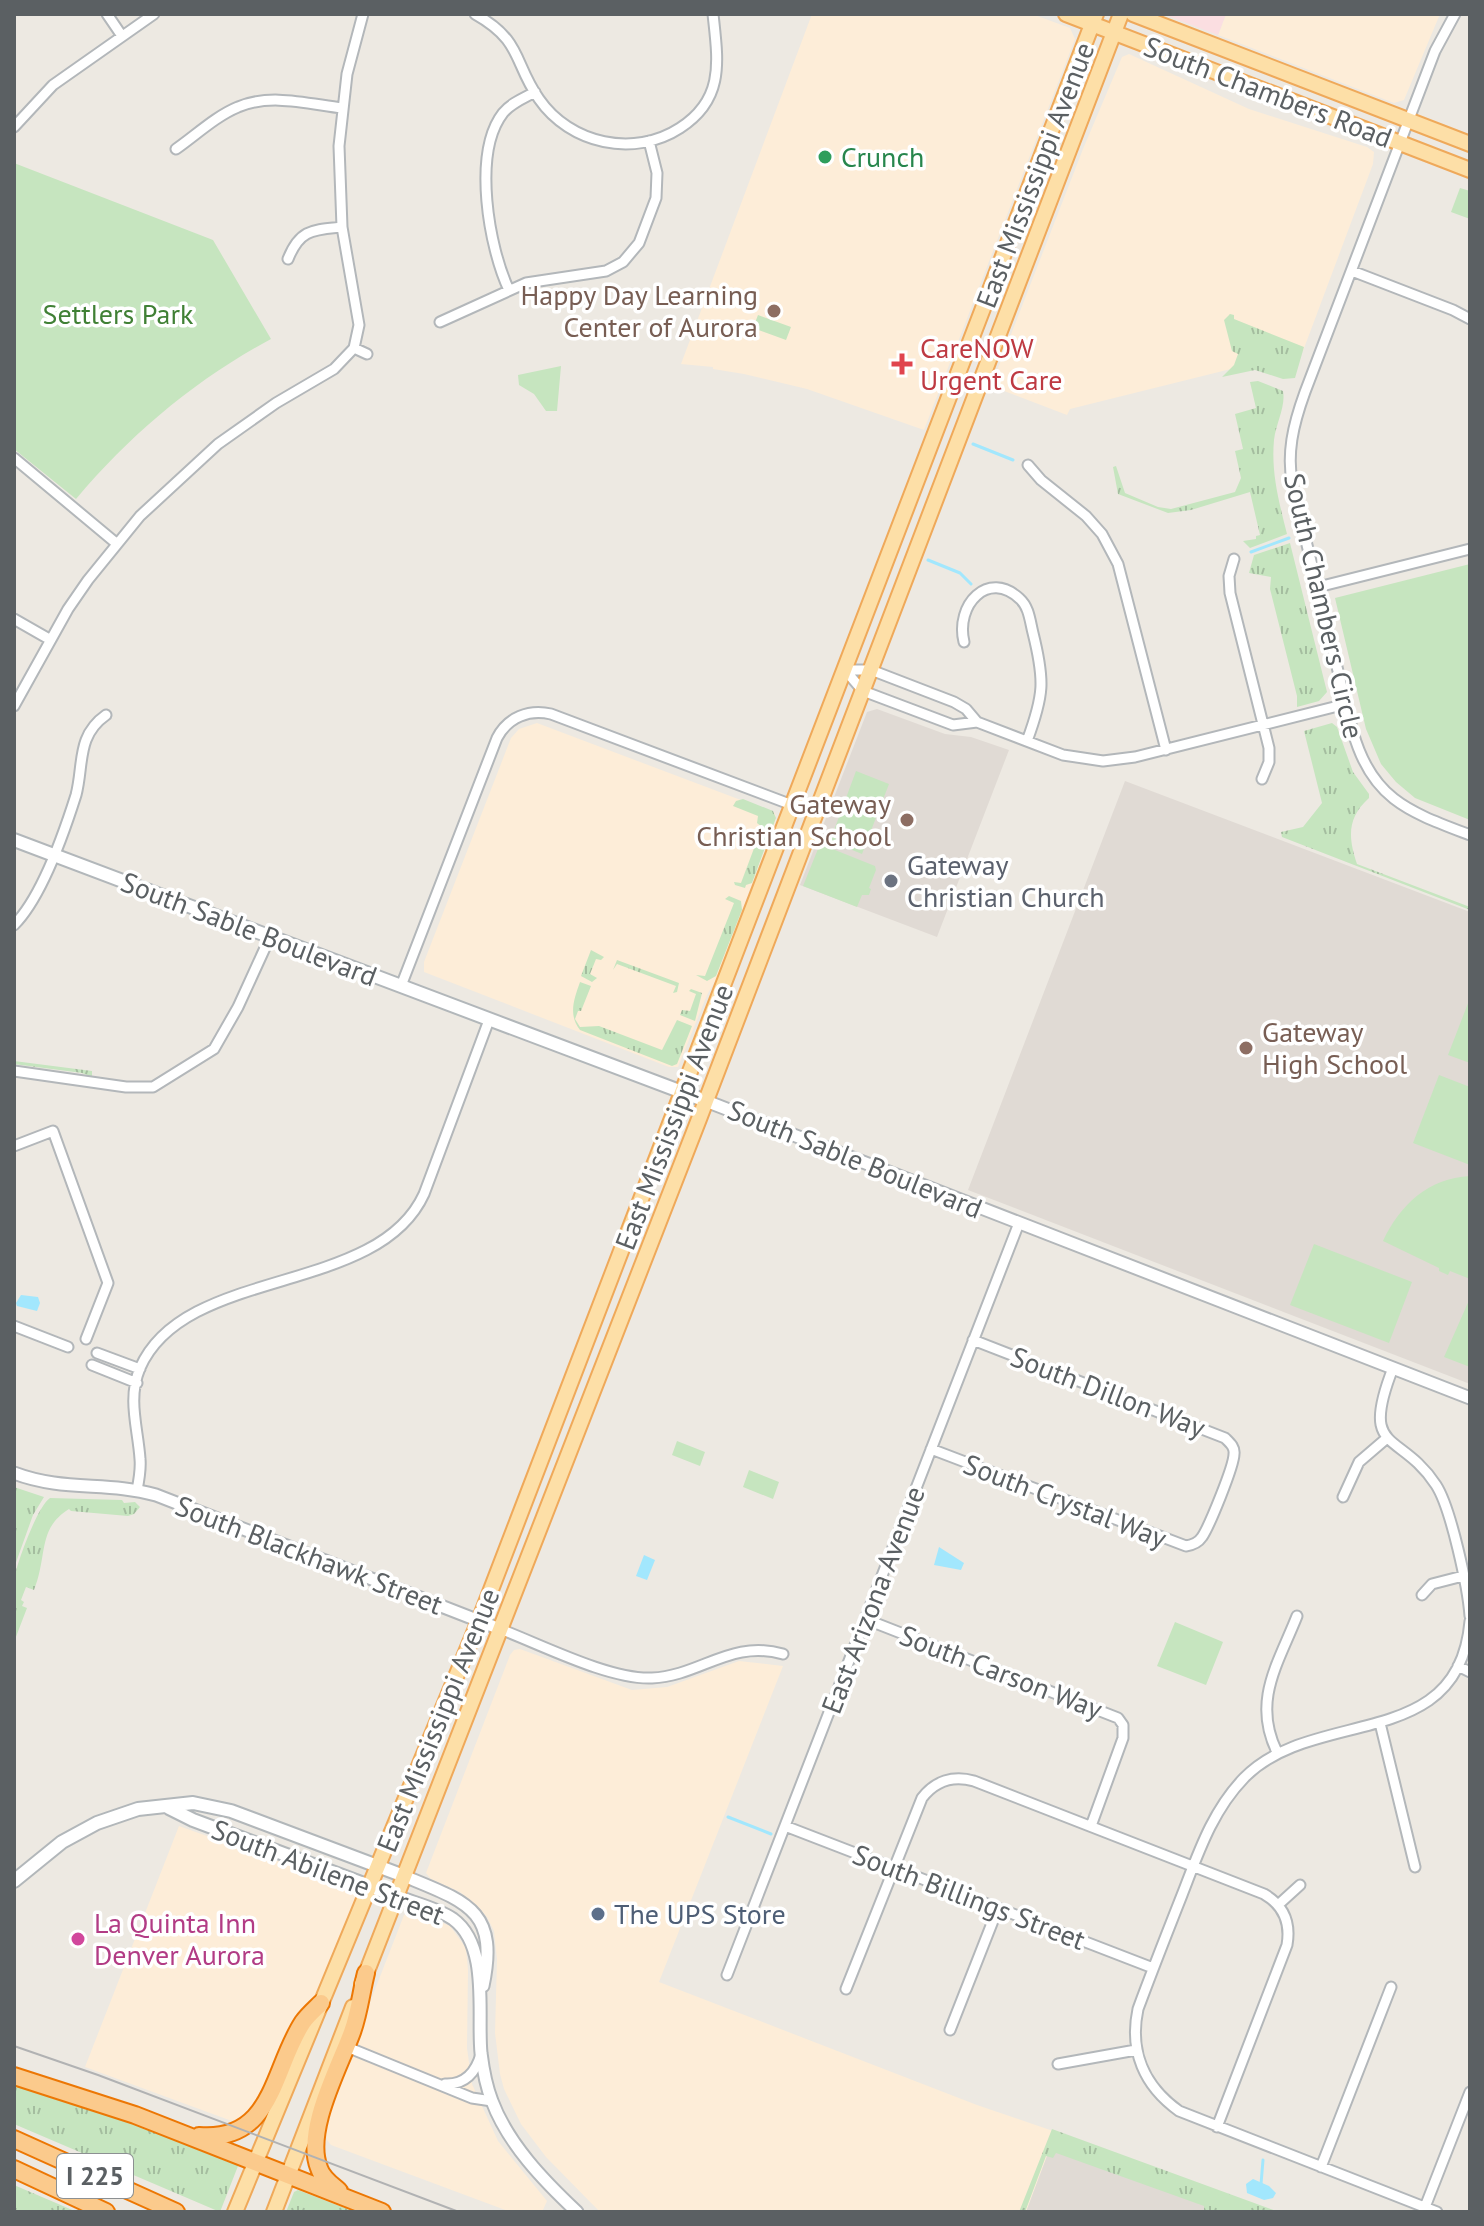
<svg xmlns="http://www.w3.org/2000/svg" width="1484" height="2226" font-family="'PT Sans',sans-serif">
<defs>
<pattern id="grass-tufts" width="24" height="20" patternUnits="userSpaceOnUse" patternTransform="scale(2)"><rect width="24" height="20" fill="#c6e5bf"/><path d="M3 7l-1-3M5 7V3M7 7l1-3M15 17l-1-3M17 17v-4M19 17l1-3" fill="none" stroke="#a4bd9f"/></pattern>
</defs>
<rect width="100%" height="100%" fill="#ede9e2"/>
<path fill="#fdedd8" d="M812,14H1032L1070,28L1075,39L924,430L807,389L744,374L713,369V367L681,364Z
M1226,14H1440L1404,100L1394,103L1218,35Z
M1129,54L1249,109L1367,147L1374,152L1373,164L1303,351L1070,409L1067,415L991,386L1083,149L1122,57Z
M537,723L775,813L776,820L718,976L707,995L678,1067H669L424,972V962L511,738L519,729Z
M520,1649L632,1690L667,1687L739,1661L783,1666L659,1982L977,2105L1056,2132L1026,2212H600L546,2157L521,2124L504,2089L500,2074L495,2033L497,1959L494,1931L487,1917L478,1907L460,1892L431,1879L426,1873L510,1655L514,1650Z
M179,1826L359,1890L281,2084L240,2124L85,2067Z
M413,1911L450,1926L466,1948L468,1970L467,2048L472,2084L498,2141L547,2201L542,2212H511L331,2145L327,2140L325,2126L332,2100L404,1915Z"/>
<path fill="#e0dad4" d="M877,709L945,734L971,737L1009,750L937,937L800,885L867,712Z
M1125,781L1470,912V1384L968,1190Z
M1056,2132L1263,2212H1026Z"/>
<path fill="#fbdee1" d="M1163,14H1226L1218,35Z"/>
<path fill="url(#grass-tufts)" d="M1230,314L1234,315V319L1304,347L1295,378L1283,379L1255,370L1222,377L1234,365L1238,354L1232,351L1224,320Z
M1258,381L1283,391C1286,406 1276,423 1274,440C1271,473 1279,502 1287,534L1250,548L1243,541L1256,539V536L1260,535L1250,492L1191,510L1168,513L1118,494L1113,467L1116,466L1125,493L1158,507L1171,509L1235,492L1241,478L1235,451L1243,449L1235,414L1256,408L1250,382Z
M1290,543L1327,692L1319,701L1297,707V696L1270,589L1271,577L1249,573L1254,555Z
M1332,723L1337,727L1353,772L1369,794V798C1347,818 1348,837 1357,864L1470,907V910L1282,837L1281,832L1303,827L1322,803L1304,731Z
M743,799L773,811L776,818L752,883L746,885L745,888L735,885L734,882L741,883L762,827L757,823L758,816L733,806L736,801Z
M729,896L741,901L742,910L716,976L707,981L696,975L705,976L734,903L725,899Z
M591,950L604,957L601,960L596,959L590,974L597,978L592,982L581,976Z
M617,960L679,983L677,992L673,993L676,986L617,964L613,970Z
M580,982L591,986L581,1011H578L575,1019L580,1027L599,1026L662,1050L677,1020L692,1026L677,1064L672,1066L580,1030C568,1015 574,999 580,982Z
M691,989L702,993L695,1021L680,1015L682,1010L690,1011L696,994L689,991Z
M14,1061L92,1071V1077L82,1073L14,1064Z
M14,1487L44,1497L33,1515L14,1568Z
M50,1498L122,1500L124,1503L135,1502L140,1507L134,1514L128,1516L71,1511L69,1509C37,1529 48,1555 34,1590L26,1587L21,1600L24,1602L22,1606L27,1608L14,1642C14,1622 10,1598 14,1578C18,1561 37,1507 50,1498Z
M14,2085L78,2103L236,2163L238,2166L220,2212L14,2124Z
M1052,2129L1279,2212H1200L1204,2211V2206L1056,2153L1053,2158L1046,2156L1025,2212H1019Z
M14,2185L77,2212H14Z
M298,2190L355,2212H286L294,2192Z"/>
<path fill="#c6e5bf" d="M14,163L213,240L271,339C195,380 132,433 76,499L14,449Z
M1460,188L1470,191V219L1451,212Z
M758,315L791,327L786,340L753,328Z
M561,366L557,411H546L534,394L519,385L518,375Z
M1470,564V820L1415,798L1396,782L1381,764L1366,729L1335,598Z
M856,771L889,784L862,854L830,841Z
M820,844L875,866L876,870L869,888L871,889L869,895H862L857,907L803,886Z
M1470,998V1063L1448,1055Z
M1439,1075L1470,1087V1165L1413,1143Z
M1470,1176V1279L1450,1271L1448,1275L1439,1271V1268L1383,1241C1400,1205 1428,1178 1470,1176Z
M1314,1244L1412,1282L1389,1343L1290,1305Z
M1470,1298V1367L1444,1357Z
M677,1441L705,1452L700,1466L672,1455Z
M749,1470L779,1482L773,1499L743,1487Z
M1175,1622L1223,1642L1206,1685L1157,1666Z"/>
<path fill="#a2e7fd" d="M21,1295L38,1297L40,1303L37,1311L17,1306L16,1303Z
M939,1547L964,1563L961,1570L934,1565Z
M644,1555L655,1560L647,1580L636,1576Z
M1253,2179L1269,2186L1276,2193L1273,2198L1264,2200L1247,2193L1246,2184Z"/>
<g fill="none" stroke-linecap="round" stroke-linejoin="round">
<path stroke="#a2e7fd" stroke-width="3" d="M973,444L1013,460
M1251,552L1289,538
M928,560L960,573L971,584
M728,1817L771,1834
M1261,2184L1263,2160"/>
<g stroke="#b3b7ba" stroke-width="13">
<path id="minor" d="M107,14L122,36
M475,14C523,41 513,62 539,99C570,144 634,158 680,128C725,99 718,61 713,14
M1455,14L1435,51L1305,392C1293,425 1286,454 1293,488L1353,732C1372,800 1410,812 1470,835
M14,127L53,85L154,14
M176,149C196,135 216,116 238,107C270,93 309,104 342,108
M288,259C300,229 313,230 342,227
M1352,271L1453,310L1470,319
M509,290C489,248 472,153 503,113C511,103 524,98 535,92
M440,322L526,283L606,271L623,262L639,243L656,198L657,173L649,141
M354,348L367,354
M14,458L116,543
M1028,465L1041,480L1086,516L1102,534L1118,564L1166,750
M1234,559L1229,576L1230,593L1269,748V762L1262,779
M1318,587L1470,549
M14,619L49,639
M964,642C955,605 988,569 1020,599C1029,607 1030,621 1033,633C1045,681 1044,695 1027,741
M845,670H871L954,702L966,709L977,722L1063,755L1103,761L1135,757L1346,704
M845,670L863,691L953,725L977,722
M14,706L68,609L88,580L140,516L218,444L276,403L334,369L354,348L359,325L342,227L339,146L347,74L363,14
M14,925C42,897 64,833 76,795C84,765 76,736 106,715
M401,986L497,738C508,717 529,709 551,714L816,814
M14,1071L126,1087H153L214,1049L238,1007L270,937
M14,1146L53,1131L108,1283L86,1339
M14,1326L68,1347
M97,1353L140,1369
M92,1365L137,1383
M1393,1368C1359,1455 1400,1430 1436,1485C1451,1508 1468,1588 1470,1616
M931,1449L1186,1546C1193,1545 1198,1543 1202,1537C1209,1527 1234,1466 1234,1454C1235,1447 1230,1443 1225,1438L973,1340
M137,1490C139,1480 141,1469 140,1459C138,1428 127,1399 140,1368C185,1265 377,1297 424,1194L489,1020
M1343,1497L1359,1462L1387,1438
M1422,1595L1432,1584L1463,1576
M865,1619L1118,1718L1123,1725V1738L1091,1826
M500,1629C542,1645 610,1680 652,1678C700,1676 731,1639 783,1654
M1458,1666L1470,1672
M1380,1723L1415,1867
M1277,1752C1252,1701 1278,1664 1297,1616
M785,1826L1153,1968
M1278,1905L1300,1885
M727,1975L1019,1223
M846,1989L922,1798C935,1781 953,1775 974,1781L1264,1894C1283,1905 1291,1922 1287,1945L1217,2127
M950,2030L998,1908
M347,2047L472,2098L492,2101
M1058,2064L1136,2050
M445,2084C465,2085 476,2072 481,2054
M1321,2167L1391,1987
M1425,2207L1470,2092
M1437,2212L1179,2111C1144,2086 1129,2051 1138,2009C1152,1971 1167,1933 1182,1895C1198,1854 1212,1811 1244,1778C1314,1706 1459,1754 1470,1621"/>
</g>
<g stroke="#b3b7ba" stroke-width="15">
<path id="tertiary" d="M706,1101L1470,1398
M14,1473C64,1492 107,1481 156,1495L500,1629
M404,1876C467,1902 499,1910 483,1986
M396,1896C414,1903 437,1908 453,1919C490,1946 477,2014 481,2053C483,2069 486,2086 492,2101C508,2144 544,2181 577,2212"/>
</g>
<g stroke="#b2b7ba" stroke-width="16">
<path id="secondary" d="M14,840L706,1101
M169,1808L193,1820L396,1896
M14,1881L62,1842L97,1823L138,1809L193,1803L231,1811L404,1876"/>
</g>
<g stroke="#efa95a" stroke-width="18">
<path id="primary" d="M1066,14L1470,170
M1133,14L1470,144
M362,1984L699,1119L1121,14
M235,2212L479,1621L1096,14
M274,2212L353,2007"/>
</g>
<g stroke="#ec7704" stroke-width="20">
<path id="motorway" d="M14,2076L135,2115L382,2212
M199,2136C274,2142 272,2069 303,2022C308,2015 315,2009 321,2003
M14,2139L176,2212
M14,2169L106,2212
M339,2191C331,2184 322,2178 319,2168C304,2131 339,2068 352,2032C359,2013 361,1993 366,1973"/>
</g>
<use href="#minor" stroke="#fff" stroke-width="9"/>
<use href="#tertiary" stroke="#fff" stroke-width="11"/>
<use href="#secondary" stroke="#fff" stroke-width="12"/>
<use href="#primary" stroke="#fddfa7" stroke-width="14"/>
<use href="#motorway" stroke="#fbca8c" stroke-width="16"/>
<path stroke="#b1b2b3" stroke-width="2" d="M14,2046L98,2075L459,2212"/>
</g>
<circle fill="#2e9e5b" stroke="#fff" stroke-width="3" cx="825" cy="157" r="8"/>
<g fill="#8d6e63" stroke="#fff" stroke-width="3">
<circle cx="774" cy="311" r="8"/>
<circle cx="907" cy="820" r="8"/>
<circle cx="1246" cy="1048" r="8"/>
</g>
<path fill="#e0444e" stroke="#fff" stroke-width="3" d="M898 352h8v8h8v8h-8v8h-8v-8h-8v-8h8z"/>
<circle fill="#6b7280" stroke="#fff" stroke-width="3" cx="891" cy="881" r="8"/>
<circle fill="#5c6f8a" stroke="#fff" stroke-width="3" cx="598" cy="1914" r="8"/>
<circle fill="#d1479c" stroke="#fff" stroke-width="3" cx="78" cy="1939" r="8"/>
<g text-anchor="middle" stroke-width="7" stroke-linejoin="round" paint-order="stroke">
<rect fill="#fff" stroke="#8c9092" stroke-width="2" x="57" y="2154" width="76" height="44" rx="6"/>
<g font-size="26" font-weight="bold" fill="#5b6063">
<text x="95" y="2185">I 225</text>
</g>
<g font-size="28" fill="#5b6063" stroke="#fff">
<text transform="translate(1268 92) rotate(21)" y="10">South Chambers Road</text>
<text transform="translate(1035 175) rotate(-69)" y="10">East Mississippi Avenue</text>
<text transform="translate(1324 606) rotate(77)" y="10">South Chambers Circle</text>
<text transform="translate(249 929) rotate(21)" y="10">South Sable Boulevard</text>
<text transform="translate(674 1117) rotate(-69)" y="10">East Mississippi Avenue</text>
<text transform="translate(855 1159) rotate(22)" y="10">South Sable Boulevard</text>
<text transform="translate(1108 1392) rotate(21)" y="10">South Dillon Way</text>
<text transform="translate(1065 1501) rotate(21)" y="10">South Crystal Way</text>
<text transform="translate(309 1555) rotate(21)" y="10">South Blackhawk Street</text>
<text transform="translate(873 1600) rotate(-69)" y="10">East Arizona Avenue</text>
<text transform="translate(1001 1672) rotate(21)" y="10">South Carson Way</text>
<text transform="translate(438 1720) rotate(-68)" y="10">East Mississippi Avenue</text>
<text transform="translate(328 1872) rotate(21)" y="10">South Abilene Street</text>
<text transform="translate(969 1897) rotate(21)" y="10">South Billings Street</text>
</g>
<g font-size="28" fill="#27864d" stroke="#fff" text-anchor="start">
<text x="841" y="167">Crunch</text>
</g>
<g font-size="28" fill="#785e54" stroke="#fff" text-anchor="end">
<text x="758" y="305">Happy Day Learning<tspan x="758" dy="32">Center of Aurora</tspan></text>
<text x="891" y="814">Gateway<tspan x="891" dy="32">Christian School</tspan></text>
<text x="1262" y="1042" text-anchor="start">Gateway<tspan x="1262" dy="32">High School</tspan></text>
</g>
<g font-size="28" fill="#408035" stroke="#fff">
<text x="118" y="324">Settlers Park</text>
</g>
<g font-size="28" fill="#be3a42" stroke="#fff" text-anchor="start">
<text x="920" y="358">CareNOW<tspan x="920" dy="32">Urgent Care</tspan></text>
</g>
<g font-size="28" fill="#5b616d" stroke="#fff" text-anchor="start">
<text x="907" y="875">Gateway<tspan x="907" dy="32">Christian Church</tspan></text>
</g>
<g font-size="28" fill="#4e5e75" stroke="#fff" text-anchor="start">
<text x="614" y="1924">The UPS Store</text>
</g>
<g font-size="28" fill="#b23c85" stroke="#fff" text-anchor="start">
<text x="94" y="1933">La Quinta Inn<tspan x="94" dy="32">Denver Aurora</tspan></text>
</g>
</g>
<rect width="1484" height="2226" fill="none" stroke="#5b6063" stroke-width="32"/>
</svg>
